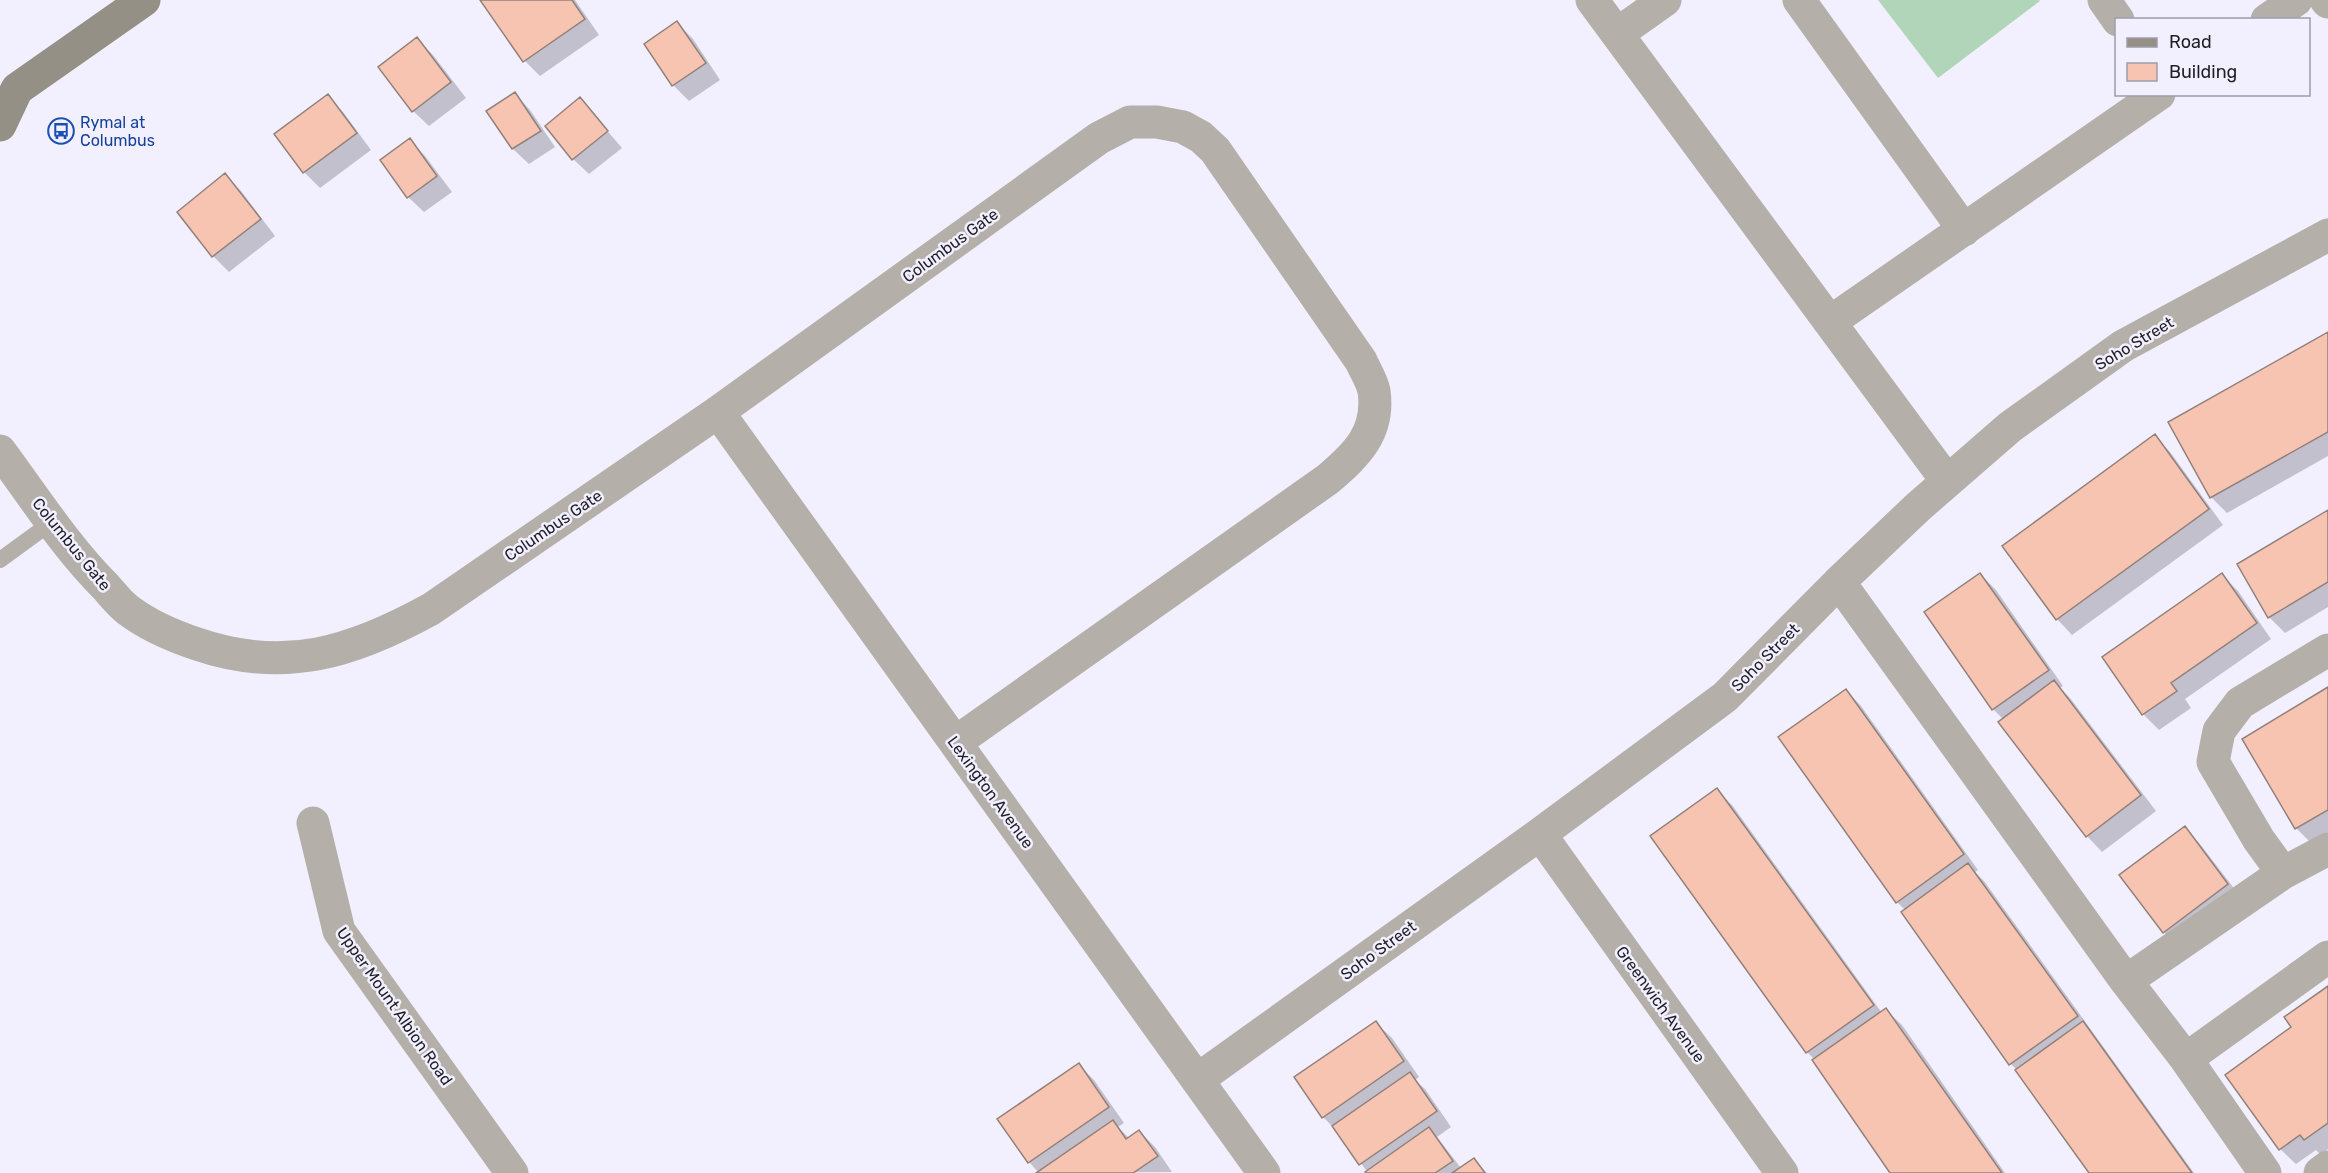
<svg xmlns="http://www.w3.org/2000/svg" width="2328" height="1173" font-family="Rubik,sans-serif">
<rect width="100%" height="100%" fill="#f2f0ff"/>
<path fill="#b1d5b8" d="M1878,0H2039L2040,1L1938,78Z"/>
<path fill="#0003" d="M482,0H575L599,35L540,76L525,61Z
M677,23L693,39L720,80L689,101L673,85Z
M417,39L433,55L466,98L429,126L413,111Z
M515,94L530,110L555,147L529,164L513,149L489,111Z
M327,96L343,112L371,150L320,188L304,172L276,134Z
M580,99L622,148L589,174L573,159Z
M410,140L425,156L452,192L424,212L408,197Z
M225,175L241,191L275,236L229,272L213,256L179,212Z
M2328,333V456L2227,513L2211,497L2170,423Z
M2155,436L2170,452L2223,525L2072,635L2057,619Z
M2328,512V607L2285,633L2269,617Z
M1980,574L1996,590L2063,686L2060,688L2070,698L2156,811L2102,852L2087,836L2004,720L1993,709Z
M2222,575L2238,591L2271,639L2185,699L2191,708L2159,730L2143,714Z
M2328,689V834L2312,844L2296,828L2244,739Z
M1846,690L1861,706L1978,870L1975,872L1984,881L2194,1173H2091L2019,1072L2011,1064L1905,910L1897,902Z
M1717,790L1732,805L1882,1013L1886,1010L1902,1025L2005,1173H1892L1815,1060L1807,1052L1653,836Z
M2185,828L2200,844L2243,900L2179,948L2164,932Z
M2328,988V1149L2321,1155L2316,1150L2296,1164L2280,1149L2293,1027Z
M1376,1023L1392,1038L1419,1077L1415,1080L1425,1089L1451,1127L1437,1137L1461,1168L1474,1160L1487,1173H1368L1339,1133L1323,1117Z
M1079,1065L1094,1080L1124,1123L1118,1127L1129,1138L1139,1131L1155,1147L1172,1172L1039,1173L1029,1162L999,1119Z"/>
<path fill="#f7c4b2" stroke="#92807a" stroke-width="1.5" d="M480,0H572L585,19L523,62Z
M677,21L706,63L672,86L644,44Z
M417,37L451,82L412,112L378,67Z
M515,92L541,131L512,149L486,111Z
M328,94L357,133L303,173L274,134Z
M580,97L608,131L572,160L545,126Z
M410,138L437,176L407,198L380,160Z
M225,173L261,219L212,257L177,212Z
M2328,332V432L2210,498L2168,422Z
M2155,434L2209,509L2056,620L2002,546Z
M2328,510V582L2268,618L2237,564Z
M1980,573L2049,670L1992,710L1924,612Z
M2222,573L2257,623L2171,683L2177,691L2142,715L2102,657Z
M2054,680L2141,795L2086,837L1998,722Z
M2328,687V810L2295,829L2242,739Z
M1846,689L1964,854L1896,903L1778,737Z
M1717,788L1874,1005L1806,1053L1650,836Z
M2185,826L2228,884L2163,933L2119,875Z
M1968,863L2078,1016L2009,1065L1901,912Z
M2328,986V1123L2304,1140L2300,1135L2279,1150L2225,1075L2291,1027L2284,1017Z
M1886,1008L2002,1173H1890L1812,1060Z
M1376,1021L1404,1061L1322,1118L1294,1077Z
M2083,1021L2192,1173H2089L2015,1070Z
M1079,1063L1109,1107L1028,1163L997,1119Z
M1410,1072L1437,1111L1359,1165L1332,1126Z
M1113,1120L1126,1139L1139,1130L1158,1156L1133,1173H1036Z
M1429,1127L1453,1161L1435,1173H1366L1365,1172Z
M1474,1158L1485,1173H1452Z"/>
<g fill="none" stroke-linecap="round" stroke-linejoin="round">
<path stroke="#b4b0a9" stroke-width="16" d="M0,560L52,522"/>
<path stroke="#b4b0a9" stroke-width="33" d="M1592,0L1947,481
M1799,0L1964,230
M2104,0L2118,20
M2326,0L2328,2
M2267,20L2296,0
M1617,34L1665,0
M1830,322L2159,94
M718,412L1264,1173
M0,451C34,497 66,547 106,587C113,595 120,604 128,610C149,626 173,636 197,644C285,674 353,652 431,609L718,412L1099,138L1130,122H1157L1183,127L1201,137L1215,150L1361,361C1365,370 1372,381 1374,391C1380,433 1356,455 1328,479L956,742
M1839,582L2126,981L2186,1059L2265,1173
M2328,650L2240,703L2219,731L2213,762L2259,840L2283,873L2328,849
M313,823L339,931L512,1173
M1540,834L1782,1173
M2126,981L2283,873
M2186,1059L2328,957
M1197,1080L1540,834L1725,697L1839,582L1918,507L2010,427L2123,346L2328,235
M2320,1173L2328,1167"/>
<path stroke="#959085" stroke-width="33" d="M0,125L17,89L144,0"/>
</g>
<defs>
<g id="bus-ring" transform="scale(1.35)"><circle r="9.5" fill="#f2f0ff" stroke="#1a4fb4" stroke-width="1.5"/><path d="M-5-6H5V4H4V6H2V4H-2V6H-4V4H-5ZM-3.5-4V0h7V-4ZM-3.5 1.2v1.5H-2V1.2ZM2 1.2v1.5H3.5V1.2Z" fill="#1a4fb4"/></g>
</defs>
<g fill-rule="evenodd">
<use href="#bus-ring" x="61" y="131"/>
</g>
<g text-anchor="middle" stroke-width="5" stroke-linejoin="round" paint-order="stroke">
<g font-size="16" fill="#164399" stroke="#f2f0ff" text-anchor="start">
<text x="80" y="128">Rymal at<tspan x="80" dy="18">Columbus</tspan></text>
</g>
<g font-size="16" fill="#201f25" stroke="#f2f0ff">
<text transform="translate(950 245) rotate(-36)" y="6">Columbus Gate</text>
<text transform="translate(2134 343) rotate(-31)" y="6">Soho Street</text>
<text transform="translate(553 525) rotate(-34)" y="6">Columbus Gate</text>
<text transform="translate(72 544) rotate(51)" y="6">Columbus Gate</text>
<text transform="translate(1765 657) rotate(-45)" y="6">Soho Street</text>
<text transform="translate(991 792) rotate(54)" y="6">Lexington Avenue</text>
<text transform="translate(1378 950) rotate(-36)" y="6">Soho Street</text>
<text transform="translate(1661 1004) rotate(54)" y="6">Greenwich Avenue</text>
<text transform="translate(395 1006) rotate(55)" y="6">Upper Mount Albion Road</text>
</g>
</g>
<rect x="2115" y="18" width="195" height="78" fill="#f2f0ff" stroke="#9e9ca8" stroke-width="1.5"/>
<rect x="2127" y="38" width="30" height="9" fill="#959085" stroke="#9e9ca8" stroke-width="1.5"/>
<text x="2169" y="48" font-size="18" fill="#201f25">Road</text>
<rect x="2127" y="63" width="30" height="18" fill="#f7c4b2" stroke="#9e9ca8" stroke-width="1.5"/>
<text x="2169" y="78" font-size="18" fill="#201f25">Building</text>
</svg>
